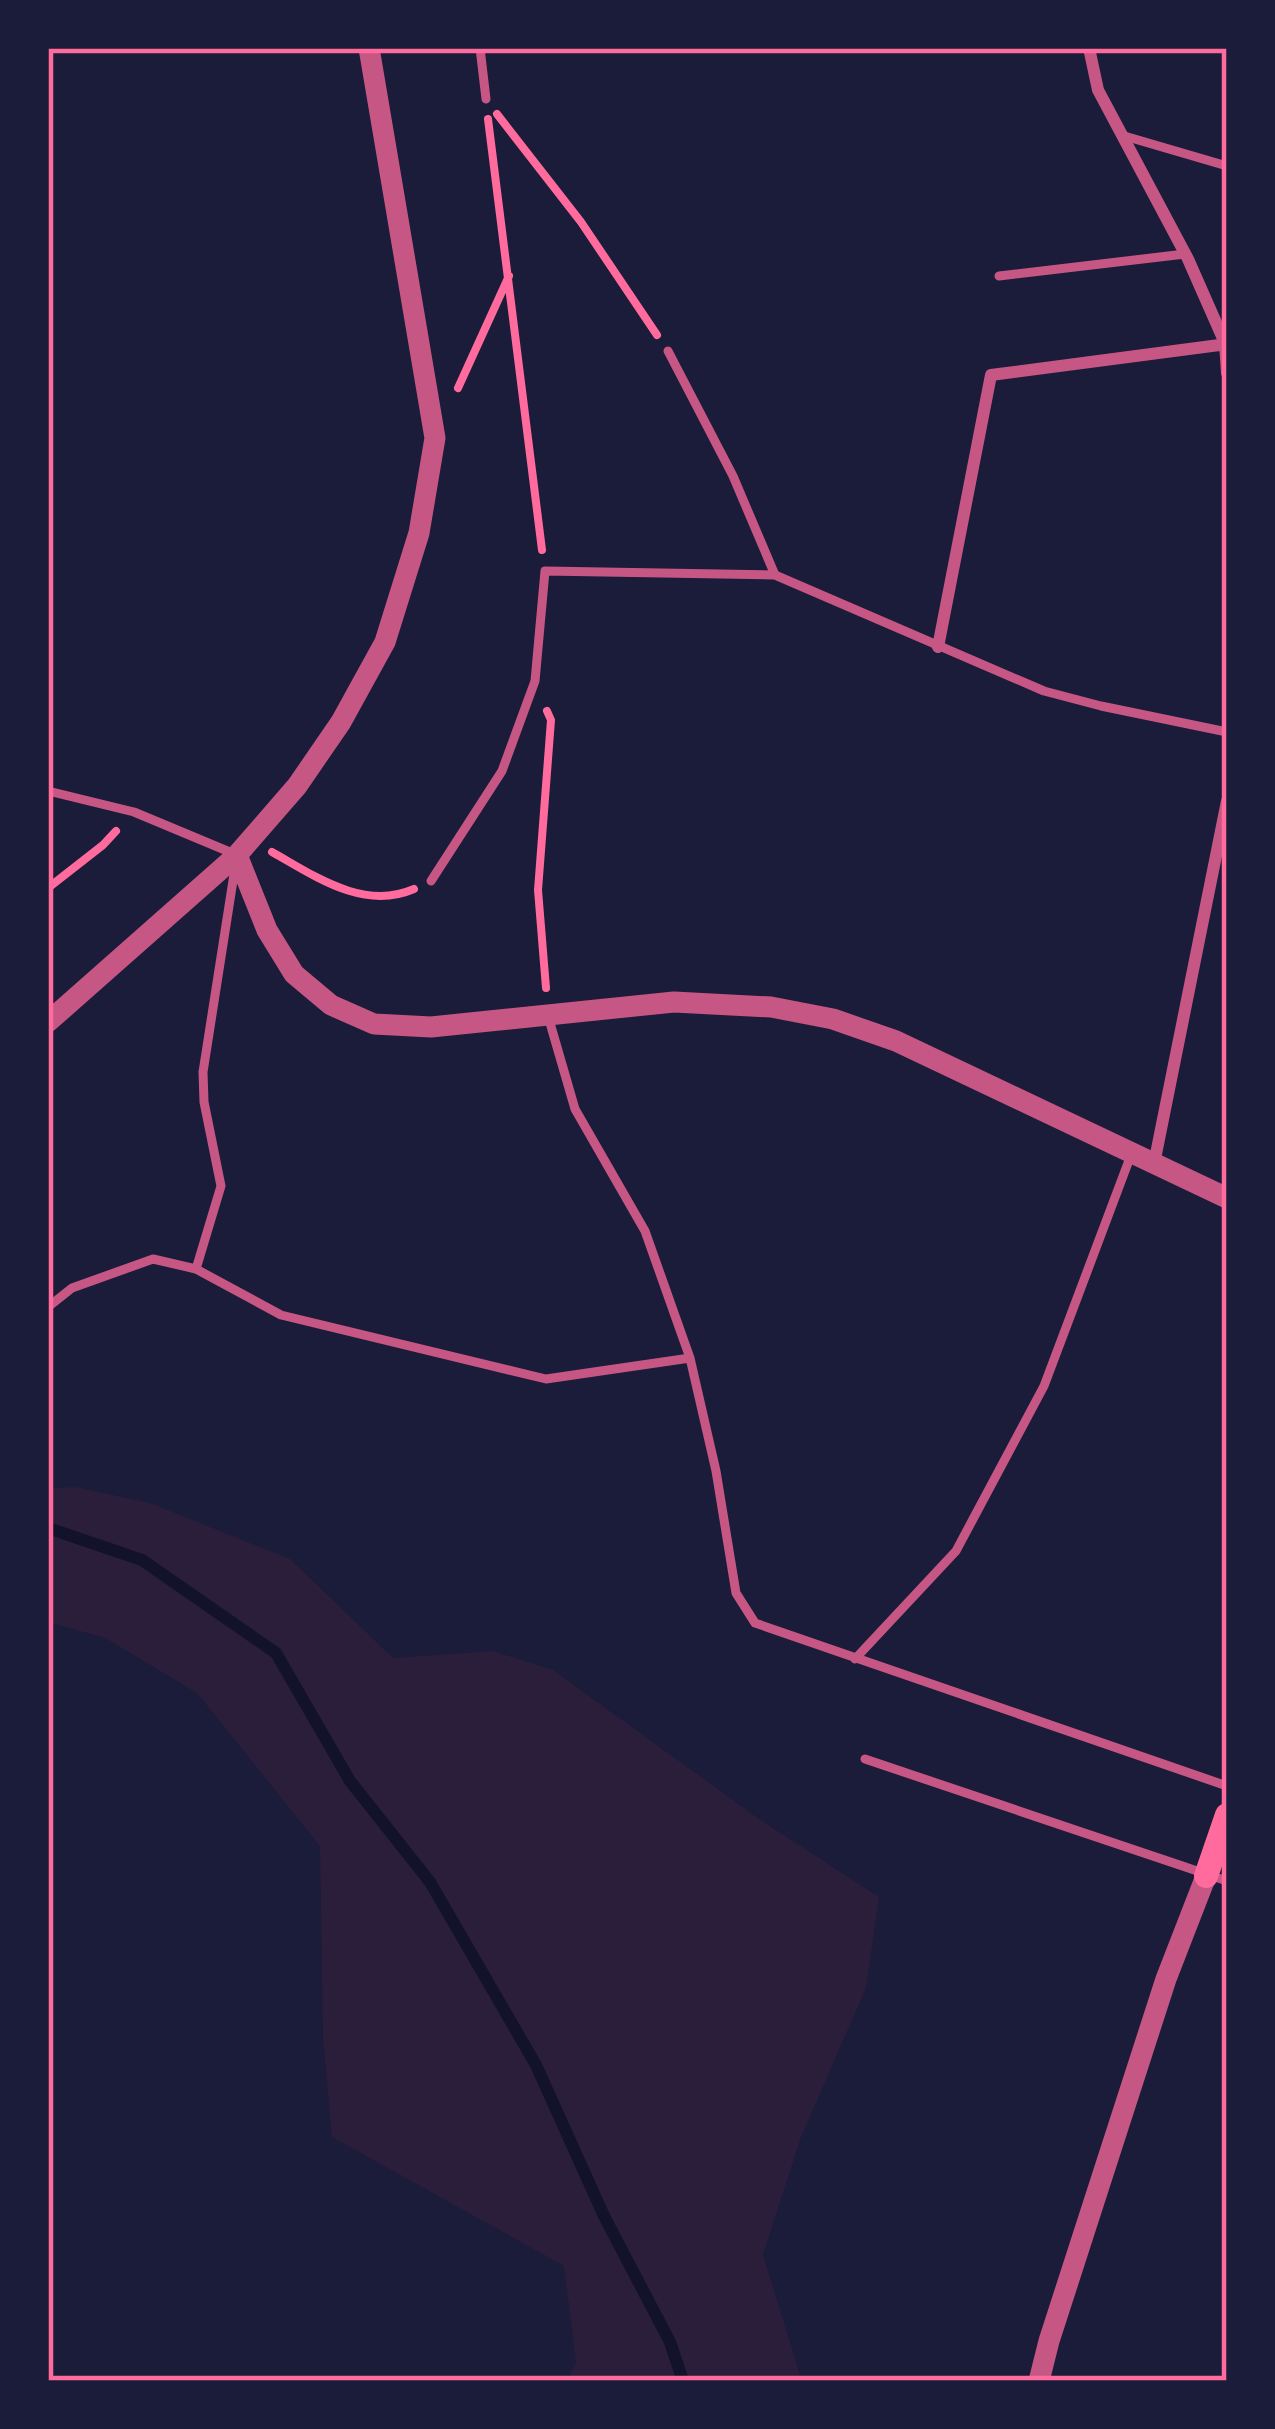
<svg xmlns="http://www.w3.org/2000/svg" width="1275" height="2429" font-family="'Noto Sans',sans-serif">
<rect width="100%" height="100%" fill="#1b1b3a"/>
<path fill="#2a1e3b" d="M76,1487L150,1503L290,1559L393,1658L493,1651L553,1670L762,1821L879,1897L866,1988L801,2137L763,2255L802,2381H567L576,2362L564,2266L332,2137L323,2038L320,1846L197,1693L105,1638L48,1622V1488Z"/>
<g fill="none" stroke-linecap="round" stroke-linejoin="round">
<path stroke="#12122b" stroke-width="12" d="M48,1528L142,1560L276,1653L350,1781L430,1882L536,2065L604,2216L670,2342L683,2381"/>
<path stroke="#ff6b9d" stroke-width="8" d="M497,114L581,222L657,335
M488,119L542,550
M458,388L509,276
M272,852C315,876 363,911 414,889
M48,888L103,845L116,831
M546,988L538,890L551,720L547,711"/>
<path stroke="#c65784" stroke-width="9" d="M480,48L486,99
M1121,135L1227,166
M999,276L1185,254
M668,351L733,476L775,575L1044,691L1101,706L1227,732
M48,791L134,812L237,855L203,1072L204,1102L221,1186L196,1269
M431,881L502,771L535,681L545,571L775,575
M548,1016L575,1109L645,1231L690,1358L716,1471L736,1593L755,1623L1227,1786
M48,1307L72,1288L153,1259L196,1269L281,1315L546,1379L690,1358
M855,1659L956,1551L1044,1386L1131,1155
M865,1759L1227,1881"/>
<path stroke="#c65784" stroke-width="12" d="M1089,48L1098,90L1188,259L1225,343L1227,373
M938,647L991,375L1227,344
M1154,1164L1227,801"/>
<path stroke="#c65784" stroke-width="21" d="M237,855L267,930L294,974L331,1005L374,1024L431,1027L674,1002L771,1007L833,1019L896,1041L1227,1198
M48,1022L237,855L297,786L341,722L385,642L419,533L435,438L369,48
M1039,2381L1049,2341L1166,1979L1206,1876"/>
<path stroke="#ff6b9d" stroke-width="24" d="M1206,1876L1227,1815"/>
</g>
<rect width="1275" height="2429" fill="none" stroke="#1b1b3a" stroke-width="102"/>
<rect x="51" y="51" width="1173" height="2327" fill="none" stroke="#ff6b9d" stroke-width="4.5"/>
</svg>
